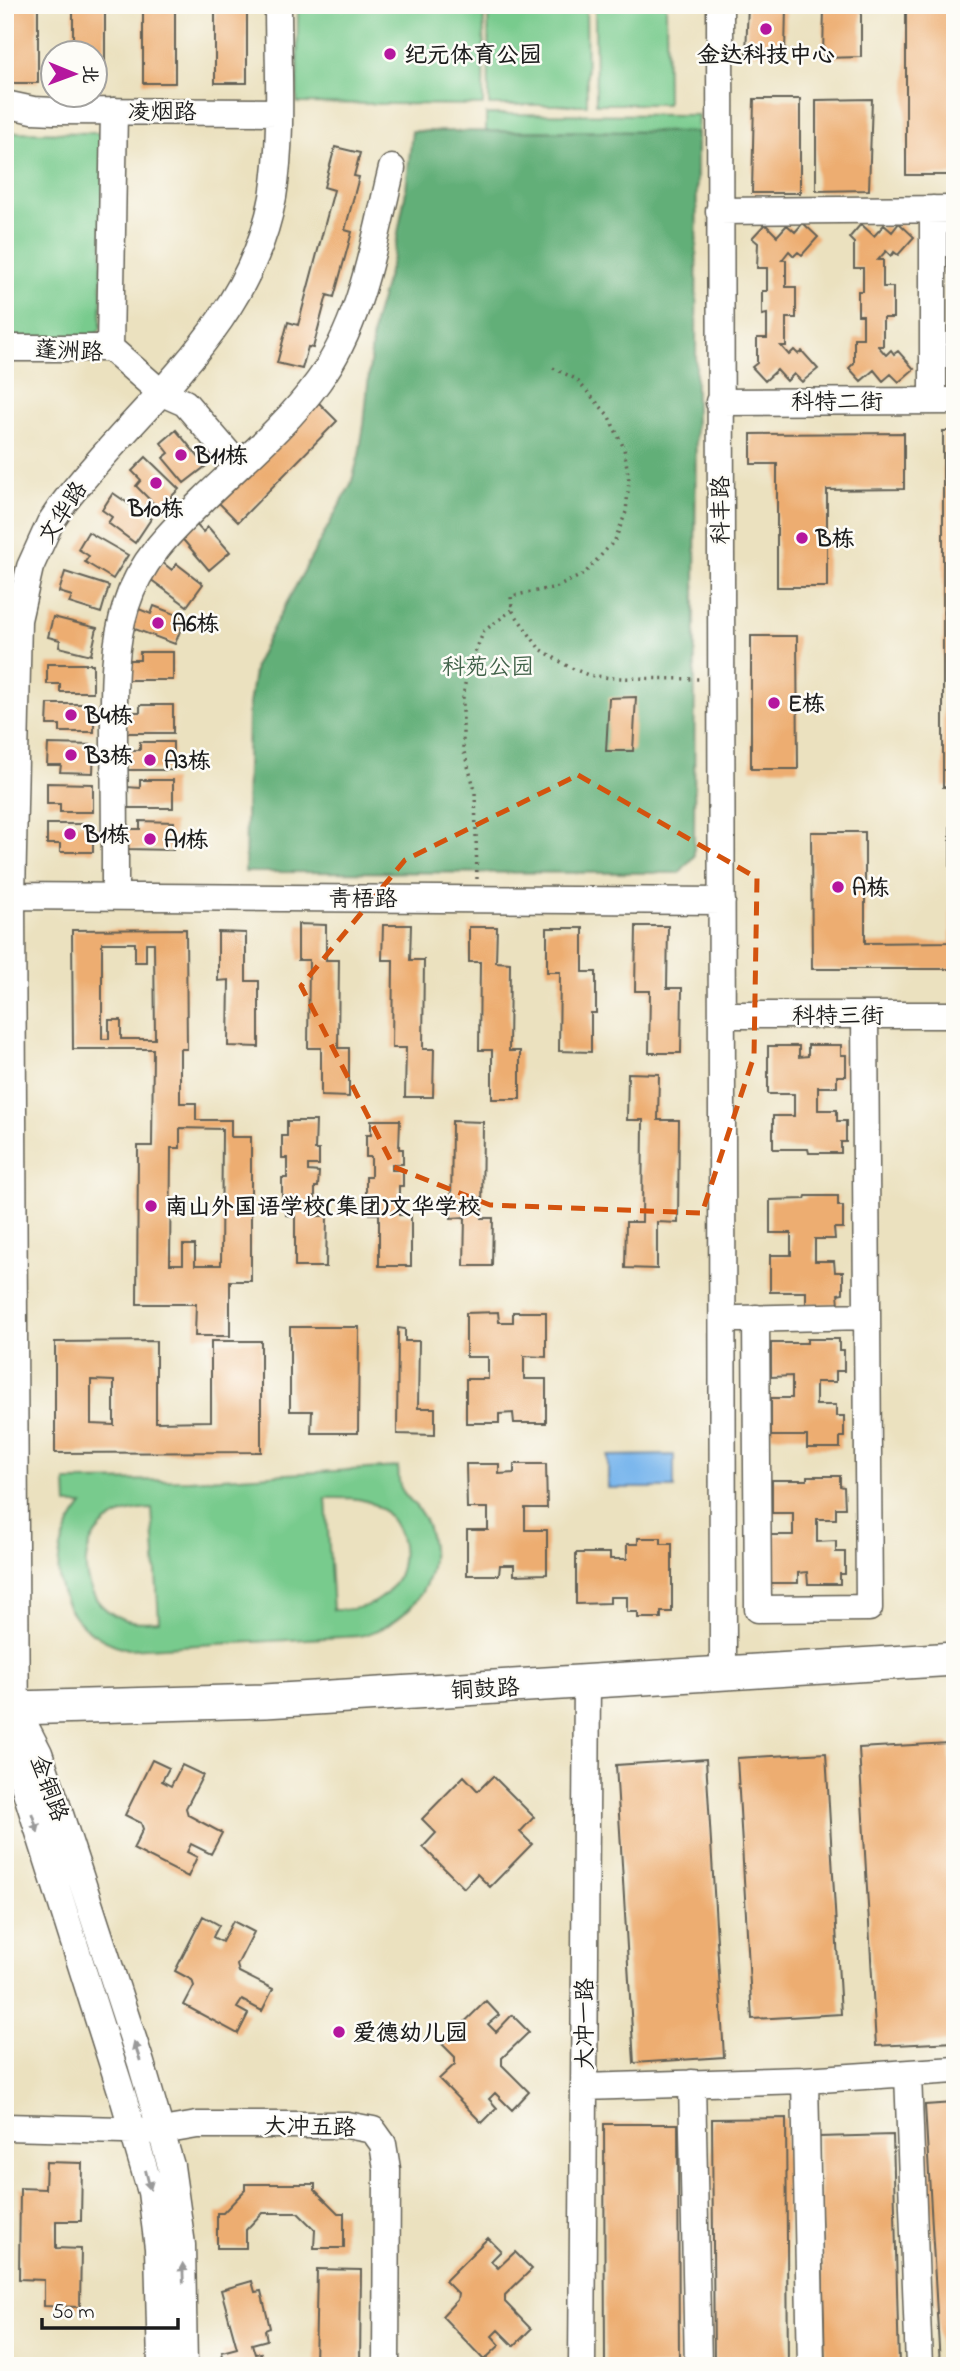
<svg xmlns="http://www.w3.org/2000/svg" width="960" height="2371" font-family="'Indie Flower','LXGW WenKai TC',sans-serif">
<rect width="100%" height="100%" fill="#fdfcf7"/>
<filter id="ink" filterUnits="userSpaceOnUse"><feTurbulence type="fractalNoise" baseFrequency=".0143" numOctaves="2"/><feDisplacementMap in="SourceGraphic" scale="14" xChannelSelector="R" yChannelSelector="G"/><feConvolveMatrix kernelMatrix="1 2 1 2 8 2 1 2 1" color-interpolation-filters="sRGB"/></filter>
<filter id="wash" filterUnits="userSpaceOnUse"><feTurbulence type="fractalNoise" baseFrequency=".00686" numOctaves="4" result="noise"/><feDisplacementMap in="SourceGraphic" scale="28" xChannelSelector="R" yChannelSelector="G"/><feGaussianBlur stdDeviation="1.57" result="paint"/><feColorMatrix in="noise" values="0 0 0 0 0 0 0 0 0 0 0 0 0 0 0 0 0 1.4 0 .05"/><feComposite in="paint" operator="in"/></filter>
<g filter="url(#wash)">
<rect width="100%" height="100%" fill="#ebe1bf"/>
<path fill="#78cb8d" stroke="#4a7454" stroke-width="2" fill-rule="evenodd" d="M298,5H484L483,105L297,103Z
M488,5H586L587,105H489Z
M595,5H666L667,104H596Z
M486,114L698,115L697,132L486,131Z
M5,132L99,133L104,139L101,328L94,338H5Z
M398,1467C399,1473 398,1483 401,1488C405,1497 418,1506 424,1518C449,1572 414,1623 360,1636L128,1649C56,1631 38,1561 83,1505H67L66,1481L189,1480ZM326,1498C340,1498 355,1497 369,1502C411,1519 414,1580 375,1602C362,1609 347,1610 333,1610ZM152,1509L159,1621C147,1622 133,1623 121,1618C78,1602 73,1539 114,1518C126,1511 139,1510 152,1509Z"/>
<path fill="#62af78" stroke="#3f664a" stroke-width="2" d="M412,131L697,132L694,856L679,873L245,872L248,711L255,665L273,628L351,484L359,455L364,425L374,322L394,254L406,190Z"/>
<path fill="#7bb7ed" stroke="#4c6a84" stroke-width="2" d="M674,1455V1488H608V1456Z"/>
<g id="blocks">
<path fill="#edad71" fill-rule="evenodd" d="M6,5H38V83H6Z
M73,5H105V84H94V52H73Z
M143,5H175V83H143Z
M215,5H247V83H215Z
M748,5H786L785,54L746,53Z
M824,5H861V57L823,58Z
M906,5H955V175H906Z
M754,99H800V193H752Z
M872,99L869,190L816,191V100Z
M335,147L360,153L354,176L359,177L345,230L352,232L334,297L327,295L313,348L308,347L302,369L277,363L288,322L298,325L334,190L324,187Z
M803,223L818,237L802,255L798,252L794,256L789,251L782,260H786V287H796V318H786V346H781L789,355L794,350L798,354L802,351L818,369L802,382L794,374L787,381L777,370L765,381L752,367L757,363V338H767V314L762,315V291H767V268H757L758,243L752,238L765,224L777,236L787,225L795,232Z
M899,223L914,237L898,255L894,252L891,256L886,251L878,260H883V287H893V318H883V346H878L886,355L891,350L894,354L898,351L914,369L899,382L891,374L883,381L874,370L861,381L849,368L854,363V338H863V315H858V291H863V268H854V243L849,238L861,224L874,236L884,225L892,232Z
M318,402L337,421L238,522L219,503Z
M176,430L206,466L184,483L163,458L169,453L161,443Z
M943,431H955V787H943Z
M904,433V489L827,490V587H777V464H751V434Z
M146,457L179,489L159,509L136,486L141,480L132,471Z
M113,493L151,519L135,543L108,523L112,517L102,510Z
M194,522L203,532L208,527L230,552L209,570L179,535Z
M88,532L128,555L113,579L85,562L89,556L78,549Z
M162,562L172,570L177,564L203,584L187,606L150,579Z
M65,572L109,586L101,613L69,603L72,596L59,592Z
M154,606L185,618L175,644L132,628L139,609L151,614Z
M53,617L97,628L91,655L59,647L60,640L48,637Z
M751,636H797L798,769H751Z
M140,652H173V680H127V660H140Z
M47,664H93V692H60V684H47Z
M636,697L633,751H606L609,698Z
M48,704H94V732H60V725H47Z
M140,705H173V733H127V712H140Z
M140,742H173V770H127V750H140Z
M48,744L94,745L93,773L60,772L61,765H47Z
M140,780H173V808H127V787L140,788Z
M47,783L93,784V812H60V804H47Z
M950,820H955V969H812L811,832H865V943L950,942Z
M140,821L174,822L173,850L127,849V829H140Z
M47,824H93V852H60V844H47Z
M298,924L326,925V960H339L338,1048H349V1097L321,1096V1048H308L309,960H298Z
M383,925H411L410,960H424L423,1049H434L433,1097H405L406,1048H392L393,960H382Z
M636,926H668L667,988H682L681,1053H649L650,991H635Z
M469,927H497L496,962L510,963L509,1051H520V1099H492V1050H479L480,962H469Z
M547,928H583V972H596V1013H591V1052L559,1051L560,972H547Z
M186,929L187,1049H180V1103H196V1120H231V1137H251V1281H230V1336H195L196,1304H137L138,1146H152L153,1049H73L72,930ZM102,943H135V962H146V943H154L155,1039H121V1020H109V1039H102ZM180,1128L222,1129L221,1265H195V1245H183V1264H170L171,1148H180Z
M218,932L246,933V981H259V1047L228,1046L229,980L218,981Z
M808,1045H841V1055H846V1076H837V1087H818V1110H837V1121H846V1142H841V1153H809L808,1149H773V1116H794V1094H768V1046H799V1057L808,1056Z
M628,1073L659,1074L658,1120H679L678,1223L657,1222V1269L625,1268L626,1222H642L643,1120H627Z
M371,1120H400L399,1149H403V1164H392V1170H403V1186H399V1215H411V1266H379V1214H370L371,1199H366V1177H371V1157H366V1135H371Z
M287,1121H316L315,1150H319V1165H308V1171L319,1172L318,1187H315V1216H327L326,1267H295V1216L286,1215V1201L282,1200V1178H287V1158H282V1136H287Z
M452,1121L483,1122L482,1218H493L492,1266H464L465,1217L451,1218Z
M806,1196H838V1206H843V1228H834L835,1239H815V1261H834L835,1272H843V1293L838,1294L839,1304H806V1292H770V1255H791V1233H770V1200L805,1199Z
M498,1312L499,1322H513V1312H546V1357L524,1356V1379H546V1423H514L513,1413L499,1414V1423H466V1379H488V1357H466V1313Z
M290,1327H359L358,1433H311L312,1411H290Z
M398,1328L405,1329V1341H419L418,1408H435V1435L397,1434Z
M807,1339H839V1350H844V1371H836V1382H816V1405H836V1416H844V1437H840V1448H807V1436H771V1398H792V1376L771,1377V1343H807Z
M156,1341V1422L211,1421V1341H261V1452L55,1453V1342ZM91,1380L114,1381V1425L91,1424Z
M466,1464H499V1474L514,1473V1464H546L547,1508H525V1530H547V1574L514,1575V1565H500L499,1575H467V1530H488V1508H467Z
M807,1476H840V1486L844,1487L845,1508H836V1519H817V1542L836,1541V1552H845V1574H840V1584H808L807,1572L798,1573V1583H767V1535H793V1513H772V1480H807Z
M638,1538H661V1544H672V1612H661V1618H638V1612H627V1597H610V1603L576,1604V1553H610V1559H627V1544H638Z
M949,1743L955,1842V2042L876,2046L859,1748Z
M826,1753L841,2014L752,2019L737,1758Z
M706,1759L724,2057L634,2063L616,1765Z
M152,1760L169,1768L162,1781L171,1786L182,1765L203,1775L186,1808L188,1815L222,1833L211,1854L191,1844L187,1852L197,1857L188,1877L133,1849L143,1829L141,1823L125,1815Z
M464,1776L478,1791L493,1776L534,1817L520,1832L532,1844L490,1887L477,1874L464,1888L423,1847L436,1833L422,1819Z
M203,1916L219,1925L213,1937L222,1942L233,1921L254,1932L237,1965L239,1972L273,1989L262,2011L242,2000L237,2008L248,2014L238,2034L184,2005L194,1986L192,1980L175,1971Z
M486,2001L499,2015L488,2024L496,2032L512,2015L529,2032L502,2058V2065L529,2092L512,2110L495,2093L489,2099L497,2108L482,2123L439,2079L455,2064V2057L442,2044Z
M955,2103V2366H952L940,2365L925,2105Z
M786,2118L788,2366H714L712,2119Z
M604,2124H678L679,2366H605Z
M893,2135L899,2366H825L819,2137Z
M46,2162L82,2163L81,2221H56V2248L81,2249L80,2307L44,2306V2280L19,2279L20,2188L45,2189Z
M245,2184H315V2190L338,2213H344V2248H314L315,2230L298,2213H262L246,2230V2248H217V2213H223L245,2190Z
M488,2238L501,2251L491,2261L498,2268L515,2252L532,2269L505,2295V2302L531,2329L514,2346L498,2330L492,2336L500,2345L484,2360L442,2316L457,2300L458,2294L445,2281Z
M317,2269L361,2270L360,2366H315Z
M252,2281L255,2292L261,2291L270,2328L265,2330L267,2340L252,2344L255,2354L261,2353L264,2366H225L222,2352L237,2348L221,2290Z"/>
</g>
</g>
<g filter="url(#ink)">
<use href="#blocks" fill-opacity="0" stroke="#646155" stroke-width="2"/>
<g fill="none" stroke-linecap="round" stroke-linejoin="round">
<g stroke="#646155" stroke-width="29">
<path id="minor" d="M720,5L723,1673
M5,104L33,110L54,111L278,112
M933,209V401
M719,211L955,209
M5,348H110L160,392L185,403L239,466
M110,348L114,111
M719,402L955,401
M5,896L722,901
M115,896C115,845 115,794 114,743C114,696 112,650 126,606C139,562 171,531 203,500C242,462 286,426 318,382C363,321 374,240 392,168
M722,1015H955
M756,1318L758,1609L869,1608L865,1015
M738,1319L867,1316
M18,1712L39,1753L55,1799L141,2063L171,2166L182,2245L184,2366
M908,2074L919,2366
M805,2080L811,2366
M692,2083L698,2366
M584,2087L805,2080L955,2070
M5,2127L162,2131L197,2125H347L373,2130L383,2144L387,2169L386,2366
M161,2366L158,2248L151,2192L123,2097L16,1760L12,896L18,620L30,567L50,523L63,504C139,404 249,328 273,197C283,136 278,67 278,5
M582,2366L587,1681"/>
</g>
<g stroke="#646155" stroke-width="36">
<path id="major" d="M5,1711L16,1708L265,1701L955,1659"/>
</g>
<path stroke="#646155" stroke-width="3.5" stroke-dasharray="2 5" stroke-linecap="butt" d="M553,368L576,379L608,415L624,448L629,481L626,512L615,540L584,574L557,587L511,596L512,610L539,648L569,667L588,675L611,678L701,679
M477,879L475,790L463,749V697L467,671L484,631L512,610"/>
<use href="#minor" stroke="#fff" stroke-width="26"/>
<use href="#major" stroke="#fff" stroke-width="33"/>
</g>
<defs><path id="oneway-solid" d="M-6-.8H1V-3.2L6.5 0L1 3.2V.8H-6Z" transform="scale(1.75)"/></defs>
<g fill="#999">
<use href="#oneway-solid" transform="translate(35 1823) rotate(72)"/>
<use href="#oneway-solid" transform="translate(137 2051) rotate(-108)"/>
<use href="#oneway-solid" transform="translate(148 2180) rotate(76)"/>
<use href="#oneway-solid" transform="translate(183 2273) rotate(-92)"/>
</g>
</g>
<path fill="none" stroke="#d4530e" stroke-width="5" stroke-dasharray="14 9" stroke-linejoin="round" d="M578,775L757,878L754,1056L702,1213L490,1205L394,1167L301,986L405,860Z"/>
<g fill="#b5179e" stroke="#fdfcf7" stroke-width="2.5">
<circle cx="766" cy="29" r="7"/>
<circle cx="390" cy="54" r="7"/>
<circle cx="181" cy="455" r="7"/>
<circle cx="156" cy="483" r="7"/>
<circle cx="802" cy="538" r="7"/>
<circle cx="158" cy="623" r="7"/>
<circle cx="774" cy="703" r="7"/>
<circle cx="71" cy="715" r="7"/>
<circle cx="71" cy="755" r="7"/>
<circle cx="150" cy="760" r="7"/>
<circle cx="70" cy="834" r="7"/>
<circle cx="150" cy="839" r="7"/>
<circle cx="838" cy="887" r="7"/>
<circle cx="151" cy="1206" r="7"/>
<circle cx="339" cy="2032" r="7"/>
</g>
<g text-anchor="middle" stroke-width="5" stroke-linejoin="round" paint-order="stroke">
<g font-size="23" font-weight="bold" fill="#1c1c1c" stroke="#fdfcf7" text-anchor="start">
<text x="404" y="62">纪元体育公园</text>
<text x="766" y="62" text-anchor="middle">金达科技中心</text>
<text x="195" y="463">B11栋</text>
<text x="156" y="516" text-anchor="middle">B10栋</text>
<text x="816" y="546">B栋</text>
<text x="172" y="631">A6栋</text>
<text x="788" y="711">E栋</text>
<text x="85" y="723">B4栋</text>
<text x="85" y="763">B3栋</text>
<text x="164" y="768">A3栋</text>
<text x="84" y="842">B1栋</text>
<text x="164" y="847">A1栋</text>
<text x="852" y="895">A栋</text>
<text x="165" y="1214">南山外国语学校(集团)文华学校</text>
<text x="353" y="2040">爱德幼儿园</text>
</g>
<g font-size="23" fill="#1c1c1c" stroke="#fdfcf7">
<text x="162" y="119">凌烟路</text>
<text transform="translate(69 350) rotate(3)" y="8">蓬洲路</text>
<text x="837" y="409">科特二街</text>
<text transform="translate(720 510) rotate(-90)" y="8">科丰路</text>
<text transform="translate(62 512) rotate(-57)" y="8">文华路</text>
<text x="363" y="906">青梧路</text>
<text x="838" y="1023">科特三街</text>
<text transform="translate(485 1688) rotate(-3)" y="8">铜鼓路</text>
<text transform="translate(50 1788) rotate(70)" y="8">金铜路</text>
<text transform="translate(584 2024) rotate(-90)" y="8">大冲一路</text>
<text transform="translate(310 2126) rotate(1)" y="8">大冲五路</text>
</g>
<g font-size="23" fill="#416249" stroke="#fdfcf7">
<text x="488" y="674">科苑公园</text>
</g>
</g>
<rect width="960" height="2371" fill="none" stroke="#fdfcf7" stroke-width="28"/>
<g transform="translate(74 74) rotate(91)"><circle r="33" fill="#fdfcf7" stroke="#a3a29f" stroke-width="2"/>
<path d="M0-5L12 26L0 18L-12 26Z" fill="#b5179e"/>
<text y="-10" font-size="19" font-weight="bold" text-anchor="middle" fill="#1c1c1c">北</text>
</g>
<path d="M42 2318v10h136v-10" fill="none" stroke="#1c1c1c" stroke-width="3.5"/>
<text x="52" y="2318" font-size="21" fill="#1c1c1c" stroke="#fdfcf7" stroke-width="5" paint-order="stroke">50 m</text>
</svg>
